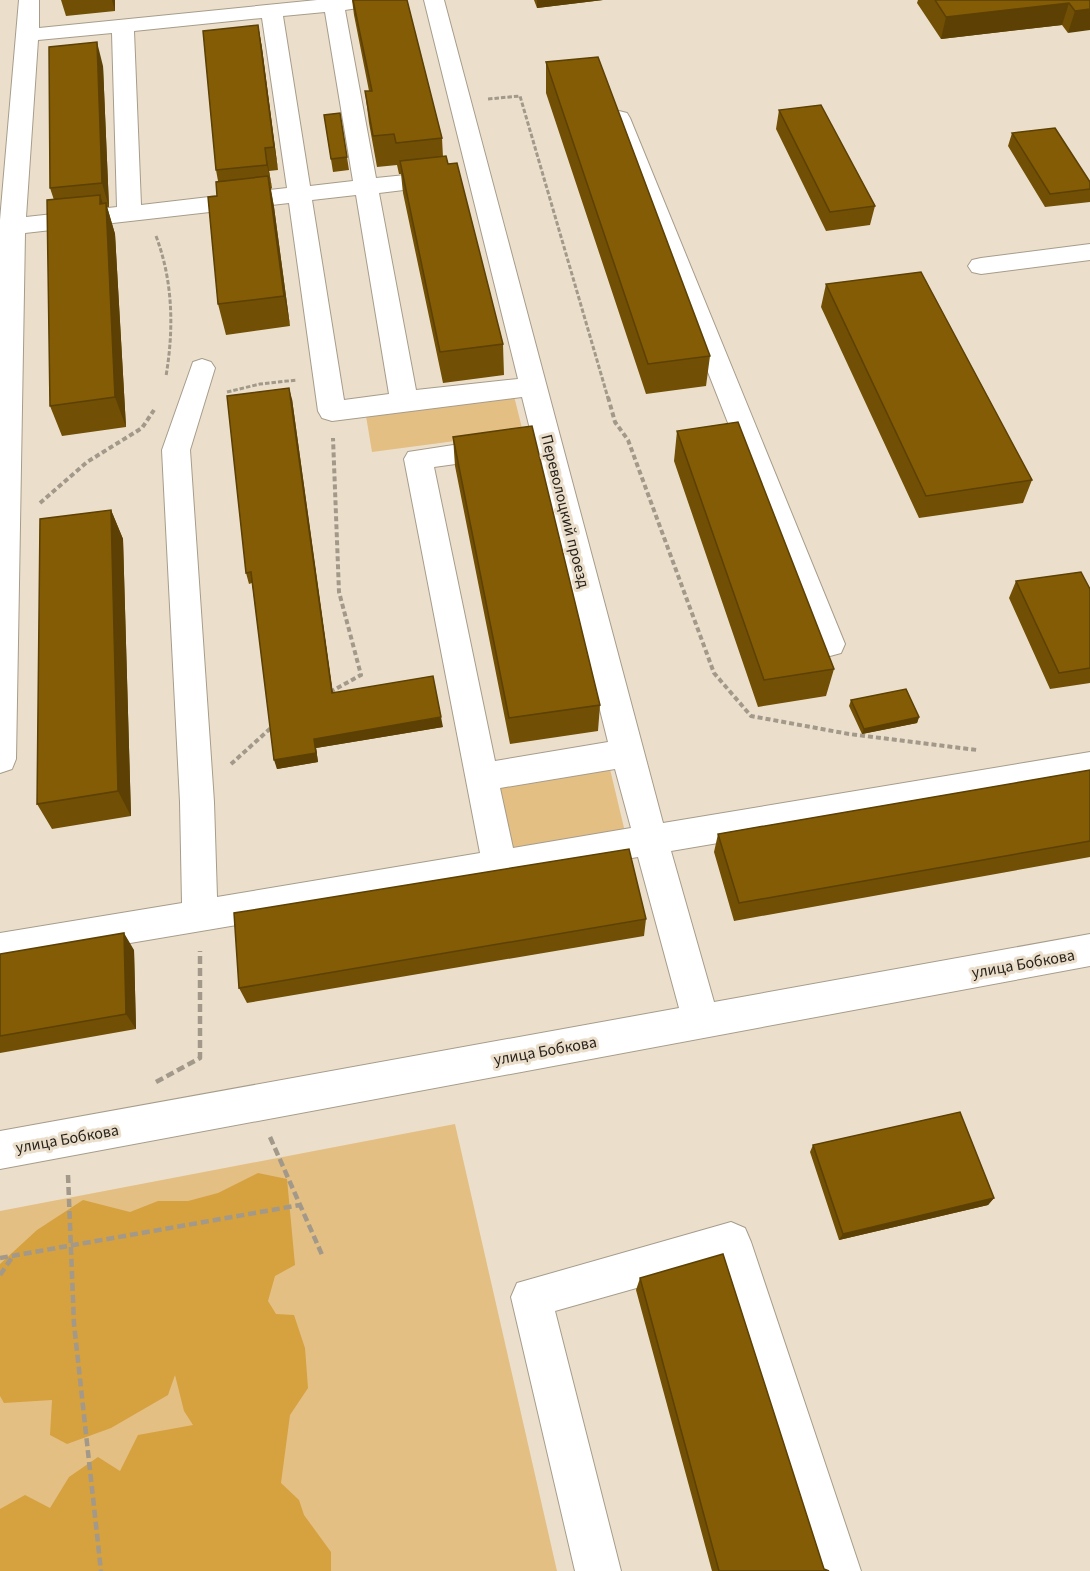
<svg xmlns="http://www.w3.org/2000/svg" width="1090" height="1571" font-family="'Source Sans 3',sans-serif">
<rect width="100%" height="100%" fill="#ebdfcc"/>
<path fill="#e4bf83" d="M514,396L523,432L372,452L366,416Z
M610,769L625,832L508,851L495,786Z
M455,1124L557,1571H0V1211Z"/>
<path fill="#d6a13f" d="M258,1173L287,1179L295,1265L275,1276L268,1301L276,1314L294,1315L305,1348L308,1388L290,1415L281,1483L299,1500L304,1515L331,1552V1571H0V1509L25,1495L50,1508L69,1477L98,1457L120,1471L138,1435L193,1425L184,1411L175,1375L168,1395L111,1428L67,1444L50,1435L52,1400L4,1403L0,1396V1264L37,1230L83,1200L130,1212L158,1201H188L218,1193Z"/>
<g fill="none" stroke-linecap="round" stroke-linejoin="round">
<g stroke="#a79c8a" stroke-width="2">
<path id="minor" d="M19,0H39V28L317,0H387L384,4L345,10L376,178L445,171L453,173L457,178L453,183L445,185L379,193L416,390L518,379L424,0H444L663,823L1090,752V780L671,851L714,1002L1090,934V966L0,1169V1131L679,1008L638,857L0,965V933L182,903L180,802L162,450L193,362L202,359L211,362L215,368L190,450L214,802L217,897L480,853L404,459L408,452L499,438L509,441L513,448L509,455L499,458L434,467L495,761L608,742L522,397L332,421L322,418L318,411L289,203L25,233L16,759L12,769L0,773V220ZM325,12L353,181L310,186L283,16ZM262,18L287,188L141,205L134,31ZM112,33L117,207L26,217L38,40ZM356,195L389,394L344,400L312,200ZM615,769L631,828L513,848L500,788Z
M619,111L627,113L630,118L845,644L841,653L830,656L819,653L815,644L608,118L611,113Z
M1090,244V260L981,274L972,272L968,266L972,260L981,258Z
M731,1222L745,1228L751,1242L861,1571H815L718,1265L555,1311L621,1571H575L511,1297L517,1283Z"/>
</g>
<path stroke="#a2998a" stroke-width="3" stroke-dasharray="4.5 2" stroke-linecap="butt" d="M488,99L520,96L608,398
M156,236C173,281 174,329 166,376
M227,392L260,384L297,380"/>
<path stroke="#a2998a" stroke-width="4" stroke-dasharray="5 3" stroke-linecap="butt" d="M608,397L615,422L628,440L714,673L751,716L849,734L977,750
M40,503L87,462L142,428L154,410
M330,692L361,675L339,592L333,438
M231,764L272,727"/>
<path stroke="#a2998a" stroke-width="4.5" stroke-dasharray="8 4" stroke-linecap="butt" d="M156,1082L200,1058V951
M270,1137L323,1257
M68,1175L74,1324L101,1571
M0,1258L300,1205
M0,1275L13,1256"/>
<use href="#minor" fill="#fff" fill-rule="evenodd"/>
</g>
<path fill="#714f04" d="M61,0H115V11L66,16Z
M352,0H407L442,138L443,157L503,344L504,375L443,383L403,193L401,174H399L397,165L377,167L369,123L365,91H369L354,15Z
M534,0H603L537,8Z
M918,0H1090L1068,33L1062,25L941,39L917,3Z
M258,25L262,48L278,170L269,171L272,188L271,189L274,207L290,326L226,335L218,304V181L216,170Z
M546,62L710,356L706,386L646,394L546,93Z
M103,66L109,207H107L115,234L126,427L62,436L50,406L54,200L50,188Z
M779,110L875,206L870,225L826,231L776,129Z
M340,113L349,170L333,172L324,115Z
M1012,133L1090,182V202L1045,207L1008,146Z
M826,284L1032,480L1023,503L919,518L821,307Z
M292,399L333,693L443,727L316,748L318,762L277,769L252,583L249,584L246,573Z
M677,431L834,669L826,696L758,707L674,461Z
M453,437L600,705L598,731L510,744L455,466Z
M111,510L123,539L131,816L52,829L37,804Z
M1016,581L1090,589V683L1050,689L1009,598Z
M851,700L919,717L917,723L862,734L849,706Z
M1090,770V857L734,921L714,852L718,834Z
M646,919L644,936L247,1003L239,988Z
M134,950L136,1029L0,1053V954Z
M813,1145L994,1198L988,1205L839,1240L810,1152Z
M640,1278L824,1569L829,1571H712L636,1290Z"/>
<path fill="#5c4004" d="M112,0H115V11Z
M537,0H603L537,8Z
M1069,3L1062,25L941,39L946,17Z
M1090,9V30L1068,33L1075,11Z
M258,25L262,48L278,170L274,147Z
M97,42L103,66L109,207L102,183Z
M265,148L269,171L272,188L267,165Z
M268,176L274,207L290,326L284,296Z
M100,195L106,214V203L115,234L126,427L115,397Z
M289,388L292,399L334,703L332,693Z
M111,510L123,539L131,816L118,791Z
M441,717L443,727L316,748L318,762L277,769L274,760L314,739Z
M919,717L917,723L862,734L864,729Z
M124,933L134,950L136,1029L126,1014Z
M994,1198L988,1205L839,1240L843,1234Z"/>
<path fill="#835c05" stroke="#5c4004" stroke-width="1.5" d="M353,0H407L442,138L396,143L394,134L373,136L365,91H372Z
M935,0H1090V9L1075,11L1069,3L946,17Z
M258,25L274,147L265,148L267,165L216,170L203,31Z
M97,42L102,183L50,188L49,47Z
M598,57L710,356L648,364L546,62Z
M821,105L875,206L830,212L779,110Z
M340,113L347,157L331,159L324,115Z
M1055,128L1090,182V189L1050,194L1012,133Z
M446,156L448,164L457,163L503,344L440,352L400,161Z
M268,176L284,296L218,304L208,197L217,196L216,182Z
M100,195V204L106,203L115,397L50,406L47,200Z
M921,272L1032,480L926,496L826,284Z
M289,388L332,693L433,676L441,717L314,739L316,753L274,760L251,572L246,573L227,396Z
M738,422L834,669L764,680L677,431Z
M532,426L600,705L509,718L453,437Z
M111,510L118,791L37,804L40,519Z
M1081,572L1090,589V668L1059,673L1016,581Z
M906,689L919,717L864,729L851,700Z
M1090,770V841L739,903L718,834Z
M629,849L646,919L239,988L234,913Z
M124,933L126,1014L0,1036V954Z
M960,1112L994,1198L843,1234L813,1145Z
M723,1254L824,1569L829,1571H719L640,1278Z"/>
<g text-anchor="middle" stroke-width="6" stroke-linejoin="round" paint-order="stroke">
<g font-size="16" fill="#241f18" stroke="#ebdfcc">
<text transform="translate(566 511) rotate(76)" y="6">Переволоцкий проезд</text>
<text transform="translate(1023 963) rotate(-10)" y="6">улица Бобкова</text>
<text transform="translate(545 1050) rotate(-10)" y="6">улица Бобкова</text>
<text transform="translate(67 1138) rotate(-10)" y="6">улица Бобкова</text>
</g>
</g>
</svg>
